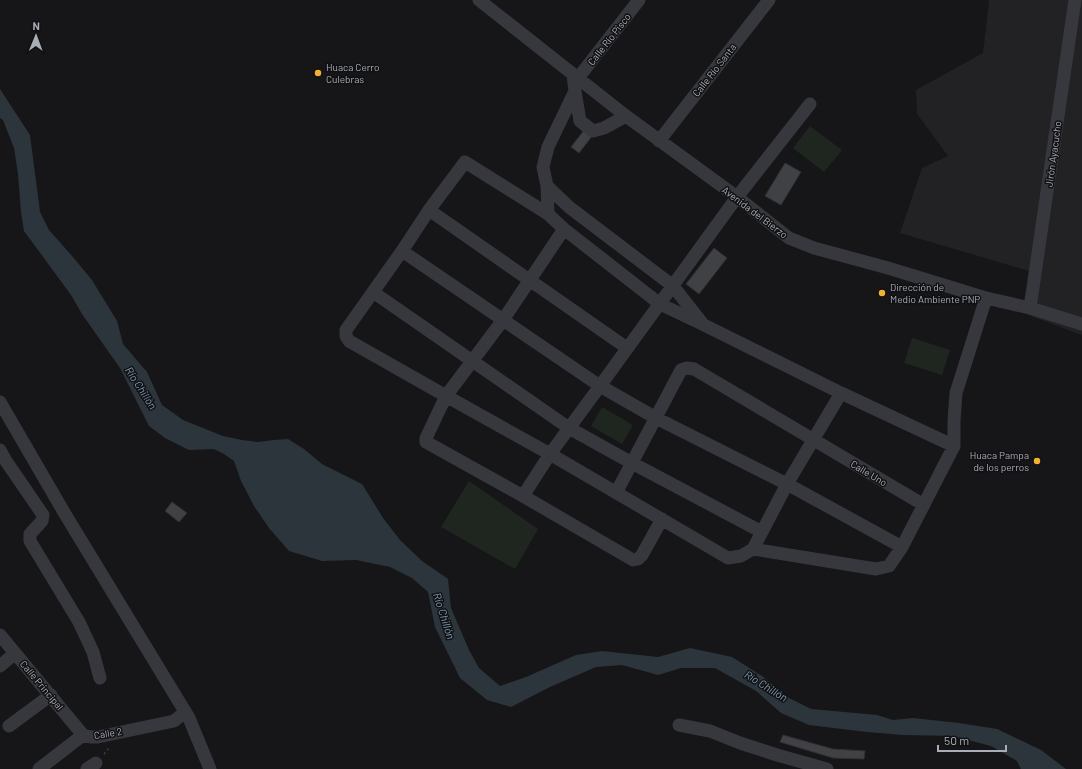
<svg xmlns="http://www.w3.org/2000/svg" width="1082" height="769" font-family="Barlow,sans-serif">
<rect width="100%" height="100%" fill="#161618"/>
<path fill="#222225" d="M987,0H1082V335L1028,315L1029,271L900,233L922,168L948,156L917,114L916,90L983,53L989,1Z"/>
<path fill="#1e261f" d="M810,126L842,150L824,172L793,148Z
M912,338L950,350L942,375L904,363Z
M602,407L633,425L622,444L591,426Z
M469,481L538,529L515,569L441,527Z"/>
<path fill="#2c353c" d="M0,89L30,135L40,212L49,230L72,256L92,280L117,321L123,344L147,372L162,405L183,420L223,436L242,440L258,442L274,440L288,439L304,449L322,464L362,484L383,518L400,540L422,561L448,579L451,608L469,650L479,668L500,686L526,677L576,655L602,651L658,657L690,648L732,657L762,676L789,698L811,709L877,715L893,720L913,718L959,723L997,729L1041,750L1066,769H1021L1017,761L991,746L953,736L903,735L867,732L809,725L781,713L756,691L715,668H681L658,675L622,665L596,667L550,687L511,707L487,700L460,678L435,627L428,592L412,578L390,567L356,560L322,561L289,551L269,528L254,506L241,481L234,461L224,454L214,449L189,450L165,438L149,426L120,368L82,314L71,295L24,231L21,212L18,174L14,148L3,120L0,118Z"/>
<path fill="#404145" stroke="#303034" d="M585,129L593,135L579,153L571,147Z
M785,163L801,172L781,205L765,196Z
M714,248L727,258L699,294L686,284Z
M172,502L187,513L179,522L165,511Z
M783,735L833,749L865,751L864,759L833,758L780,742Z"/>
<g fill="none" stroke-linecap="round" stroke-linejoin="round">
<path stroke="#3d3f44" stroke-width="1.5" stroke-dasharray="2 3" stroke-linecap="butt" d="M104,754L108,749V746"/>
<path stroke="#37383d" stroke-width="13" d="M479,0L626,116L737,197L789,238L814,248L888,268L986,298L1030,308L1082,324
M573,75L575,91L548,147L543,167L547,186L548,214L564,229L660,304L702,324L841,393L954,446
M578,78L639,0
M575,91L580,121L593,131L604,128L626,116
M659,141L769,0
M547,186L569,207L673,286L702,323
M429,210L627,348
M548,214L465,162L429,210L402,251L346,330V336L349,341L446,396L550,454L728,558L741,556L753,549L787,484L841,393
M564,229L503,320L446,396L426,438V442L523,496L633,560L638,559L642,555L662,519
M402,251L600,386L656,418L787,484L902,547
M373,292L569,428L632,463L762,532
M1030,308L1075,0
M0,402L65,514L189,718L210,769
M0,450L6,461L43,515L42,521L30,534V541L79,622L93,652L100,678
M616,493L681,370L687,368L694,369L924,505
M523,496L550,454L600,386L737,197L810,104
M753,549L876,569L889,566L902,547L954,446V421L956,393L986,298
M0,635L83,735
M0,666L15,653
M679,725L710,731L740,743L777,755L827,769
M9,726L51,695
M39,769L83,735L91,737H98L174,721L185,712
M87,769L96,763"/>
</g>
<g fill="#f2b134" stroke="#111113" stroke-width="1.5">
<circle cx="318" cy="73" r="4"/>
<circle cx="882" cy="293" r="4"/>
<circle cx="1037" cy="461" r="4"/>
</g>
<g text-anchor="middle" stroke-width="3" stroke-linejoin="round" paint-order="stroke">
<g font-size="10" fill="#a8adb8" stroke="#111113">
<text transform="translate(609 39) rotate(-52)" y="4">Calle Río Pisco</text>
<text transform="translate(714 70) rotate(-52)" y="4">Calle Río Santa</text>
<text transform="translate(1053 154) rotate(-82)" y="4">Jirón Ayacucho</text>
<text transform="translate(755 212) rotate(37)" y="4">Avenida del Bierzo</text>
<text transform="translate(869 473) rotate(31)" y="4">Calle Uno</text>
<text transform="translate(42 685) rotate(50)" y="4">Calle Principal</text>
<text transform="translate(108 733) rotate(-9)" y="4">Calle 2</text>
</g>
<g font-size="10" fill="#a8adb8" stroke="#111113" text-anchor="start">
<text x="326" y="71">Huaca Cerro<tspan x="326" dy="12">Culebras</tspan></text>
<text x="890" y="291">Dirección de<tspan x="890" dy="12">Medio Ambiente PNP</tspan></text>
<text x="1029" y="459" text-anchor="end">Huaca Pampa<tspan x="1029" dy="12">de los perros</tspan></text>
</g>
<g font-size="11" font-style="italic" fill="#7f9bb3" stroke="#111113">
<text transform="translate(141 388) rotate(57)" y="4">Río Chillón</text>
<text transform="translate(444 616) rotate(72)" y="4">Río Chillón</text>
<text transform="translate(766 686) rotate(32)" y="4">Río Chillón</text>
</g>
</g>
<g transform="translate(36 36) rotate(1)" stroke="#111113" stroke-width="3" paint-order="stroke">
<path d="M0-3L7 15L0 10L-7 15Z" fill="#a8adb8"/>
<text y="-6" font-size="11" font-weight="bold" text-anchor="middle" fill="#a8adb8">N</text>
</g>
<path d="M938 745v6h68v-6" fill="none" stroke="#a8adb8" stroke-width="2"/>
<text x="944" y="745" font-size="12" fill="#a8adb8" stroke="#111113" stroke-width="3" paint-order="stroke">50 m</text>
</svg>
